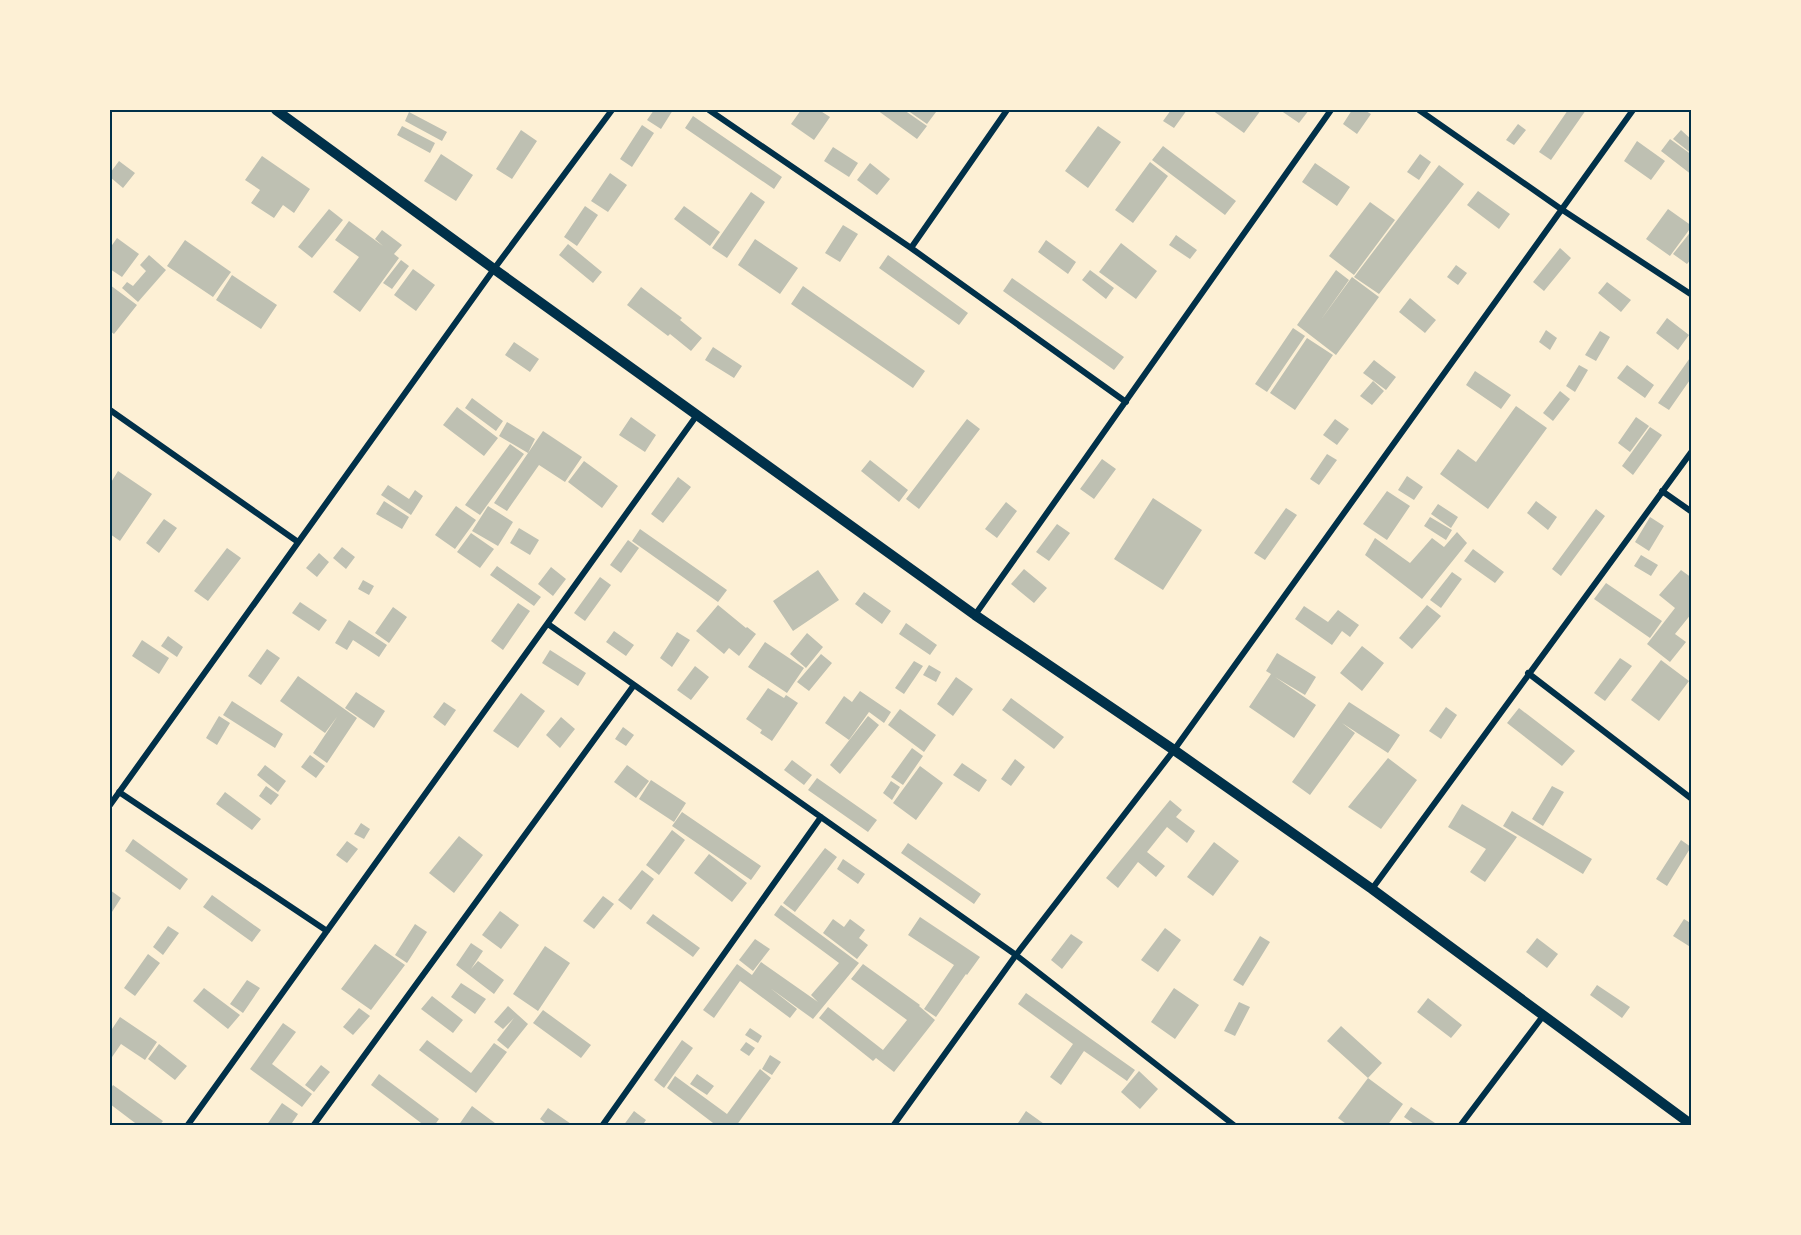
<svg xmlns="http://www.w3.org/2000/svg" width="1801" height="1235" font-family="Overpass,sans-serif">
<rect width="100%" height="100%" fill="#fdf0d5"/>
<path fill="#bec0b2" d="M654,110H673L661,129L647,120Z
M801,110H819L830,117L814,140L791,124Z
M877,110H904L927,126L917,139Z
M907,110H933L936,112L927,124Z
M1171,110H1187L1174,128L1163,121Z
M1212,110H1261L1244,133Z
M1280,110H1309L1299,123Z
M1352,110H1364L1371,114L1357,134L1343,124Z
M1568,110H1586L1551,160L1539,152Z
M409,112L447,132L442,141L405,121Z
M693,116L782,177L774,189L685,128Z
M1518,124L1526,130L1514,145L1506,140Z
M642,125L654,133L632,167L620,159Z
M402,126L435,143L430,153L397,135Z
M1098,126L1121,142L1088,188L1065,171Z
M521,130L537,141L512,179L496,169Z
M1681,130L1692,140V154L1673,139Z
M1670,139L1692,155V175L1661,151Z
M1637,141L1665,161L1651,180L1624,161Z
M1163,146L1236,201L1225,215L1152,160Z
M833,147L858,163L849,177L824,161Z
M441,154L473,175L456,201L424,181Z
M1420,154L1431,162L1419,180L1407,172Z
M262,156L310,189L294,213L283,205L274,218L251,203L260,190L245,180Z
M119,161L135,173L123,188L110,177V173Z
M1150,162L1168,176L1133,223L1115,210Z
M870,163L890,179L877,195L857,180Z
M1315,163L1350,187L1337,206L1302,182Z
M1439,165L1464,184L1379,294L1354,277Z
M610,173L627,185L608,212L591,201Z
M1478,191L1510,214L1499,229L1467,205Z
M751,192L765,202L727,258L712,248Z
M1370,202L1395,220L1354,275L1329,256Z
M585,206L598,215L577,246L564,237Z
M684,206L720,232L710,246L674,219Z
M329,209L343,220L312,258L298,247Z
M1668,209L1692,226L1670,256L1646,239Z
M349,221L383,246L375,239L382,230L402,245L394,254L399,258L360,312L333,292L359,257L335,240Z
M843,225L858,234L840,262L825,253Z
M1692,230V258L1687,264L1673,254Z
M1176,235L1197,250L1190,259L1169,245Z
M117,238L139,254L122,277L110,269V248Z
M755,239L798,268L780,294L738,265Z
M185,240L231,272L213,297L167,266Z
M1046,240L1076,262L1068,274L1038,252Z
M1121,243L1157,271L1136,299L1099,272Z
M568,244L602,272L593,283L559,255Z
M1560,248L1571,258L1544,291L1533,282Z
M149,255L166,270L138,302L122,288L127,282L133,286L146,271L140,265Z
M888,255L968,313L959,325L879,268Z
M401,260L409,266L392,289L383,283Z
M1456,265L1467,273L1458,285L1447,277Z
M413,269L435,285L416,311L394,295Z
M1090,270L1114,288L1106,299L1082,280Z
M1336,270L1349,280L1320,321L1352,277L1379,297L1336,355L1297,325Z
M232,275L277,305L261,329L216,300Z
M1012,278L1124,357L1114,370L1003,291Z
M1607,282L1631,300L1621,312L1598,293Z
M110,285L137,305L114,334L110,331Z
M803,286L925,371L913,388L791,304Z
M641,287L682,318L680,320L702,338L691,351L670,334L668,336L627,305Z
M1410,298L1436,320L1425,333L1399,312Z
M1667,318L1689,335L1678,350L1656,333Z
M1293,328L1305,336L1267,392L1255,384Z
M1546,330L1557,338L1550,350L1539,342Z
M1600,331L1610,337L1596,361L1585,355Z
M1307,338L1333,355L1295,410L1270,393Z
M514,342L539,359L530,372L505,355Z
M713,347L742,366L734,378L705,360Z
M1692,355V377L1669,410L1658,403Z
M1374,360L1396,377L1386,390L1363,373Z
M1579,365L1588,370L1575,392L1566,386Z
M1627,365L1654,385L1645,398L1617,378Z
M1475,371L1511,395L1501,409L1466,385Z
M1373,381L1384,391L1372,405L1360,396Z
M1560,391L1570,399L1553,421L1543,413Z
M472,398L503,421L496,431L465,408Z
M1516,406L1547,428L1488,509L1440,474L1458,449L1476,462Z
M457,407L498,438L484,456L443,425Z
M631,417L656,435L645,452L619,435Z
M1636,417L1649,426L1630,452L1618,443Z
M967,419L980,429L919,509L906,499Z
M1335,419L1349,429L1337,445L1323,435Z
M507,422L535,439L528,453L499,436Z
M1650,427L1662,435L1633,475L1622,466Z
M543,431L582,457L565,482L539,465L507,511L494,503Z
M510,444L524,454L480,515L465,505Z
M1327,454L1337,460L1319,485L1310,479Z
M1102,459L1116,469L1094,499L1080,489Z
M870,460L908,490L899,502L861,471Z
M584,461L618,486L602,508L568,482Z
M118,471L152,494L120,541L110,534V484Z
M1407,476L1423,487L1414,500L1398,490Z
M678,477L691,487L663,523L651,514Z
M388,485L409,499L415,490L423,496L411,515L381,495Z
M1387,491L1410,506L1387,540L1363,524Z
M1153,498L1202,530L1163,590L1114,559Z
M384,501L409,517L402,529L376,514Z
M1536,501L1557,517L1548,530L1527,513Z
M1006,502L1017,511L997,538L985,529Z
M1438,504L1458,517L1451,528L1431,514Z
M456,506L476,520L455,549L435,535Z
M488,506L513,522L498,546L472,531Z
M1286,508L1297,515L1265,560L1254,553Z
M1596,509L1605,516L1561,576L1552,569Z
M1430,517L1452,530L1446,540L1424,526Z
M1650,517L1664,526L1649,551L1635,542Z
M164,519L177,528L159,553L146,543Z
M1057,524L1070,533L1049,561L1036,552Z
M519,528L539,540L530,555L510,543Z
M640,529L727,590L718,602L632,541Z
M1457,532L1467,543L1422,599L1365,555L1375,538L1410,563L1432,538L1444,547Z
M471,533L494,549L480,568L457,552Z
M628,540L639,548L621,573L610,565Z
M342,547L355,557L346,569L333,558Z
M227,548L241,558L208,601L194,591Z
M1473,549L1504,572L1495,583L1464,561Z
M319,553L329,562L317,577L306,568Z
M1641,555L1658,565L1651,576L1634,566Z
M497,566L541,597L534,606L490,575Z
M551,567L566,579L553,596L538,584Z
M1024,569L1047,588L1034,603L1011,584Z
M818,570L839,600L793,631L773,601Z
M1681,570L1692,578V613L1675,634L1686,642L1670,662L1647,644L1675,608L1659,595Z
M1452,572L1462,579L1441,608L1430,600Z
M600,577L611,585L585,621L574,613Z
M363,580L374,586L369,595L358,589Z
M1606,583L1662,621L1650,638L1594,599Z
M864,592L891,611L882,624L855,604Z
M300,602L327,620L319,631L292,613Z
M518,603L530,611L503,650L491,641Z
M718,605L746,628L747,627L756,634L739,656L729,648L724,654L696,631Z
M1427,605L1441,616L1412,649L1399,638Z
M1304,606L1328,622L1338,610L1359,625L1350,637L1342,631L1332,645L1295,619Z
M393,607L407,617L389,643L375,633Z
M349,620L387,645L379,657L353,640L347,650L335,643Z
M906,623L937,645L930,655L899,634Z
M614,631L634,645L626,656L606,642Z
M677,632L690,640L672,667L660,658Z
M807,633L823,647L806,668L790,654Z
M168,636L183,647L177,657L161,646Z
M142,640L169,658L159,674L132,656Z
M765,642L804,668L787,693L748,667Z
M1362,646L1384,663L1362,691L1340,673Z
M267,649L280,658L261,685L248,676Z
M550,650L586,673L578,686L542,663Z
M1277,653L1316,677L1305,695L1275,677L1316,705L1294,738L1249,707L1271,674L1266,671Z
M821,654L832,663L809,691L797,682Z
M1620,658L1632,666L1605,701L1594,693Z
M1661,660L1689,681L1659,721L1631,700Z
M914,661L923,666L904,694L895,688Z
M929,665L941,672L936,682L923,675Z
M695,666L709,677L691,700L677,690Z
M298,676L357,718L327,763L313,753L337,717L325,733L280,701Z
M956,677L973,689L953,716L937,704Z
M768,688L784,698L786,695L798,703L772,741L760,733L762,730L746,719Z
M860,691L891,712L884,723L869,712L849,740L825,723L844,696L852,702Z
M356,692L385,711L374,728L345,708Z
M521,693L545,711L518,748L493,731Z
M1011,698L1064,737L1054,749L1002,710Z
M232,701L283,734L275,748L223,715Z
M444,702L456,710L445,726L433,717Z
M1349,702L1400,735L1388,753L1342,723L1355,733L1310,795L1292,782Z
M1446,707L1457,715L1441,739L1429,731Z
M1519,708L1575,751L1562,766L1507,723Z
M900,709L936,735L924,752L888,725Z
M219,716L230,723L217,745L206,738Z
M868,716L879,725L840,774L830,765Z
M561,717L575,729L560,748L546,735Z
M623,727L634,735L626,746L615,739Z
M912,748L923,756L903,785L891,777Z
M310,755L325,766L316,778L301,767Z
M1388,758L1417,780L1381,829L1348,807Z
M1015,759L1025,767L1011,786L1001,779Z
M792,760L812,775L804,785L784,770Z
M962,763L987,780L979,792L953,775Z
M265,765L286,781L278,792L257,775Z
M627,765L649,781L636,798L614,782Z
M920,766L943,783L916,820L893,803Z
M817,778L877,820L868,832L808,790Z
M651,780L686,803L674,822L639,799Z
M891,781L900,787L892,800L883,793Z
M266,786L279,795L271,805L259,796Z
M1552,786L1564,792L1543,826L1532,819Z
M225,792L261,819L252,830L216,804Z
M1170,800L1182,810L1176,817L1195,831L1187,843L1167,827L1147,852L1165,866L1156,877L1138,862L1118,888L1106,878Z
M1462,804L1517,837L1485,882L1470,872L1486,849L1448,827Z
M1512,811L1592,859L1583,874L1503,826Z
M682,812L761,866L751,880L672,826Z
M361,823L370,829L364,839L354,834Z
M672,830L685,840L659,875L646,865Z
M459,836L483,855L454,893L429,873Z
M133,839L188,879L180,890L125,851Z
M1681,840L1691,847L1667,886L1656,879Z
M347,841L358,849L347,863L336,855Z
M1214,842L1239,861L1213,896L1187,877Z
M908,843L981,894L974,904L901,853Z
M825,848L837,857L795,912L783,903Z
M709,854L747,883L732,902L694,873Z
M843,859L865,874L858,884L837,869Z
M642,870L654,879L631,910L618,900Z
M110,890L121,898L110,915Z
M212,895L261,930L252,942L203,907Z
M603,896L614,904L594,929L583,921Z
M781,905L859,963L813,1019L770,988L797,1009L790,1018L740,981L714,1018L703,1010L737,964L752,975L761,962L818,1002L811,995L839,963L774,915Z
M500,911L519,925L501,949L482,935Z
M653,914L700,948L693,957L646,923Z
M920,917L980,957L967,975L966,974L936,1017L924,1009L954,965L908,935Z
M833,919L844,927L850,919L865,930L859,938L868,945L857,959L823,933Z
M1684,919L1692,924V948L1673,936Z
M415,924L427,932L407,963L395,955Z
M168,926L179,933L163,955L153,947Z
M1165,928L1181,940L1158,972L1141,960Z
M1071,934L1083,942L1062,969L1051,960Z
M1260,936L1270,942L1243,986L1233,980Z
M1537,938L1558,954L1547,968L1526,952Z
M755,939L770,949L753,971L739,960Z
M471,943L483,951L471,969L478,961L504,980L494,994L456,965Z
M375,944L405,965L371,1010L341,989Z
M545,946L570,963L538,1011L513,994Z
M148,954L160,963L135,996L124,988Z
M863,964L920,1005L919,1006L935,1020L894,1072L876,1058L873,1061L819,1018L828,1007L883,1050L907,1020L851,979Z
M247,980L260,988L243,1013L230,1004Z
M461,983L486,999L475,1014L451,997Z
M1597,985L1630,1007L1622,1018L1590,995Z
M204,988L240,1015L228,1029L193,1001Z
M1174,988L1199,1005L1175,1039L1151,1022Z
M1026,993L1135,1070L1127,1081L1084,1051L1061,1085L1050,1077L1073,1044L1018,1004Z
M432,996L463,1020L453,1033L421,1009Z
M1428,998L1462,1025L1451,1038L1417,1012Z
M1239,1002L1250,1007L1235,1036L1224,1031Z
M508,1006L528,1024L508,1049L497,1040L514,1018L503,1029L494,1022Z
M359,1008L370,1016L353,1035L343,1027Z
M543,1010L591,1045L581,1058L533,1023Z
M120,1017L157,1042L145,1060L121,1044L110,1060V1032Z
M283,1023L296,1032L272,1064L312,1094L302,1107L250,1069Z
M1341,1026L1382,1063L1368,1078L1327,1041Z
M750,1028L762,1036L758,1043L745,1035Z
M427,1040L471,1073L494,1043L507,1052L476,1093L419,1050Z
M682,1040L693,1048L664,1088L654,1080Z
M746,1042L755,1048L749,1056L740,1050Z
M159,1044L187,1066L175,1080L148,1059Z
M770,1055L781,1062L772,1075L762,1069Z
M321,1065L330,1072L314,1092L305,1085Z
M760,1069L771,1078L736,1126H717L667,1088L675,1076L727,1114Z
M1139,1071L1158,1089L1140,1109L1121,1092Z
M379,1074L439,1119L434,1126H425L371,1085Z
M697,1074L714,1086L707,1095L690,1084Z
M1368,1078L1403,1104L1387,1126H1349L1338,1118Z
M113,1085L163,1121L159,1126H139L110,1104V1090Z
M282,1103L298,1114L290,1126H266Z
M472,1106L499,1126H458Z
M1411,1107L1435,1123L1433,1126H1417L1404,1117Z
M548,1108L574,1126H549L540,1119Z
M634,1111L646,1120L642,1126H623Z
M1026,1111L1047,1126H1016Z"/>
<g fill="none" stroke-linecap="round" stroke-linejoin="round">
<path stroke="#003049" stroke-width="6" d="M709,110L911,248L1126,402
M1419,110L1561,209L1692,295
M911,248L1007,110
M110,410L298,542
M1662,491L1692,512
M975,615L1331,110
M548,624L1016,955L1235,1126
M1528,673L1692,799
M119,792L327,931
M110,805L494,269L612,110
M1372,889L1692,451
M187,1126L697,415
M313,1126L634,685
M602,1126L821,817
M893,1126L1016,955L1174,750L1633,110
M1460,1126L1543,1016"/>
<path stroke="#003049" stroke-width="10" d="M276,110L494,269L975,615L1174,750L1372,889L1692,1125"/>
</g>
<rect width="1801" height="1235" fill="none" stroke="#fdf0d5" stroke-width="222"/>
<rect x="111" y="111" width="1579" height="1013" fill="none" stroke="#003049" stroke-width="2"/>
</svg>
